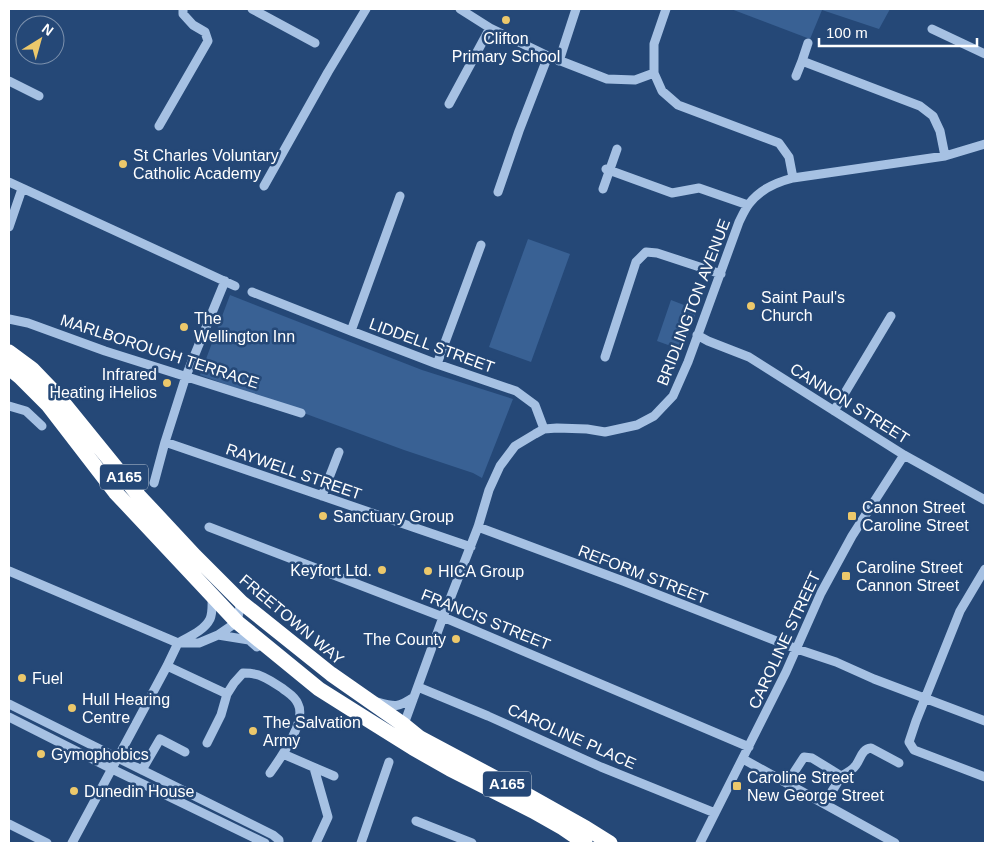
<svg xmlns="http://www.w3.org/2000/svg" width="994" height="852" font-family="Arial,sans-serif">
<rect width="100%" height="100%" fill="#254877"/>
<path fill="#396194" d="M731,9H890L879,29L822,10L810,39Z
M528,239L570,254L531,362L489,347Z
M230,295L422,370L513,399L482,478L473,473L404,450L200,375Z
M671,300L697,310L682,350L657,341Z"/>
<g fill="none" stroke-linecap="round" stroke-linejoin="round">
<path stroke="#a6c1e3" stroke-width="9" d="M252,9L315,43
M460,9L490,28L548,56L607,79L635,80L654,73
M666,9L654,44V73L662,91L678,105L779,143L789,157L793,178
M932,29L985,54
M559,61L576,9
M802,61L920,106L933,116L940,131L945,156
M796,76L802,61L808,43
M9,81L39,96
M449,104L490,28
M159,126L208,41L205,32L193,25L183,14V9
M606,169L672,193L699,188L748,205
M9,182L235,286
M264,186L328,72L366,9
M603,189L617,149
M498,192L519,131L548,56
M9,227L22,189
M252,292L351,331L437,364L516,391L535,405L544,429
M9,319L28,323L105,351L301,413
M351,331L400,196
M697,335L708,341L749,357L904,455L985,500
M605,357L636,262L646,252L657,253L721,274
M437,364L481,245
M9,406L26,411L42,426
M834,411L891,316
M165,442L471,547
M154,483L165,442L186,376L225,281
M322,496L339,452
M209,527L443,617L749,747
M478,527L623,581L797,649L836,662L874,679L985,721
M985,569L960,611L916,721L909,742L914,750L985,777
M9,571L178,643H199L218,635L237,622L241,602
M218,635L249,640L257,647
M178,643C188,637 204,631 210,619C213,612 212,603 212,595
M167,666L227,694L234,683L243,673C247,673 251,673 254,674C263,675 274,683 282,688C288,693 295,696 298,704C307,721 280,759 270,773
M418,687L488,716L601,767L715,813
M377,702C395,707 398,708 414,697
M9,704L273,835L279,840V843
M9,717L112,769L265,843
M403,727L443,617L478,527L489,490L500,466L515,446L535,434L544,429L557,428L587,429L605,432L637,425L654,416L673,396L688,362L739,222C742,216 745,209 749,204C759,190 777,182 793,178L945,156L985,144
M207,743L221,715L227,694
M283,754L334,776
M743,759L895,843
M314,768L328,817L316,843
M142,770L160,739L185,752
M839,777C845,774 852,771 856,765C861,758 862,749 871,748L899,763
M787,783L804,757L812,758L838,774L839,777V780L824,804
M416,821L472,843
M9,824L47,843
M72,843L167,666L178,643
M361,843L389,762
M700,843L786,672L821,593L852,536L904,455"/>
<path stroke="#fff" stroke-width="15" d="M9,352L32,369L57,395L139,496L195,556L241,602L331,674L404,725L420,738L518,790L586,828L610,843
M9,368L20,377L48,405L115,492L237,622L319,689L365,718L413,748L450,769L533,811L563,828L585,843"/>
</g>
<g fill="#ecc86b" stroke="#254877" stroke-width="2">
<circle cx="506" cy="20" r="5"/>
<circle cx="123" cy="164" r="5"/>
<circle cx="751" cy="306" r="5"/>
<circle cx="184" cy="327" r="5"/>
<circle cx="167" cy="383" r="5"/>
<circle cx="323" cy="516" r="5"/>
<rect x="847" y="511" width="10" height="10" rx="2.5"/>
<circle cx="382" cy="570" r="5"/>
<circle cx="428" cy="571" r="5"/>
<rect x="841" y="571" width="10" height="10" rx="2.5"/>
<circle cx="456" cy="639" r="5"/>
<circle cx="22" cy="678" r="5"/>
<circle cx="72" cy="708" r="5"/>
<circle cx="253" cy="731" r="5"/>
<circle cx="41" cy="754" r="5"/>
<rect x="732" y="781" width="10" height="10" rx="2.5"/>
<circle cx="74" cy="791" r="5"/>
</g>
<g text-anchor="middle" stroke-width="5" stroke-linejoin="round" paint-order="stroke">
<g fill="#254877" stroke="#bec8d6" stroke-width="1">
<rect x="100" y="464.5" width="48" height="25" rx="4"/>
<rect x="483" y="771.5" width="48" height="25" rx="4"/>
</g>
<g font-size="15" font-weight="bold" fill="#fff">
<text x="124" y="482">A165</text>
<text x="507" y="789">A165</text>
</g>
<g font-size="16" fill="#fff" stroke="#254877" text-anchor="start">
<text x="506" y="44" text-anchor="middle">Clifton<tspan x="506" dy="18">Primary School</tspan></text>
<text x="133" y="161">St Charles Voluntary<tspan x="133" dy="18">Catholic Academy</tspan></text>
<text x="761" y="303">Saint Paul's<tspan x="761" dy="18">Church</tspan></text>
<text x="194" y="324">The<tspan x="194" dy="18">Wellington Inn</tspan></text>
<text x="157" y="380" text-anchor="end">Infrared<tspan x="157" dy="18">Heating iHelios</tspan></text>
<text x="862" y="513">Cannon Street<tspan x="862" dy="18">Caroline Street</tspan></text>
<text x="333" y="522">Sanctuary Group</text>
<text x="856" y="573">Caroline Street<tspan x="856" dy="18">Cannon Street</tspan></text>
<text x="372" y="576" text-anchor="end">Keyfort Ltd.</text>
<text x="438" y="577">HICA Group</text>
<text x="446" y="645" text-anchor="end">The County</text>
<text x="32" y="684">Fuel</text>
<text x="82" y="705">Hull Hearing<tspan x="82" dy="18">Centre</tspan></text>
<text x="263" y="728">The Salvation<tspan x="263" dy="18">Army</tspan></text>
<text x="51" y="760">Gymophobics</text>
<text x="747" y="783">Caroline Street<tspan x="747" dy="18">New George Street</tspan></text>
<text x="84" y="797">Dunedin House</text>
</g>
<g font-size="16" fill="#fff" stroke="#254877">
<text transform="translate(693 302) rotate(-69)" y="6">BRIDLINGTON AVENUE</text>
<text transform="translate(432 345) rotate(20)" y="6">LIDDELL STREET</text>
<text transform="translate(160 351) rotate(18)" y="6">MARLBOROUGH TERRACE</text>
<text transform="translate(850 403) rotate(32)" y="6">CANNON STREET</text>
<text transform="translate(294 471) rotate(19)" y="6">RAYWELL STREET</text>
<text transform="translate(643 574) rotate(21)" y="6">REFORM STREET</text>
<text transform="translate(292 619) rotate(40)" y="6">FREETOWN WAY</text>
<text transform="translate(486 619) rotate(22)" y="6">FRANCIS STREET</text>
<text transform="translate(784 640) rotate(-65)" y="6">CAROLINE STREET</text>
<text transform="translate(572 736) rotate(24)" y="6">CAROLINE PLACE</text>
</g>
</g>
<rect width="994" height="852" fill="none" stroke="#ffffff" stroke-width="20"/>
<g transform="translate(40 40) rotate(37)"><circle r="24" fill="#254877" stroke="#7c91ad"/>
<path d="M0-4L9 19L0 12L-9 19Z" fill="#ecc86b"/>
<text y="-8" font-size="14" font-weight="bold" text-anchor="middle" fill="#ffffff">N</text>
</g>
<path d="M819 38v8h158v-8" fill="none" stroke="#ffffff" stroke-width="2.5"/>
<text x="826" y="38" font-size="15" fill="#ffffff" stroke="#254877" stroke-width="4" paint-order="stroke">100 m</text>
</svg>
